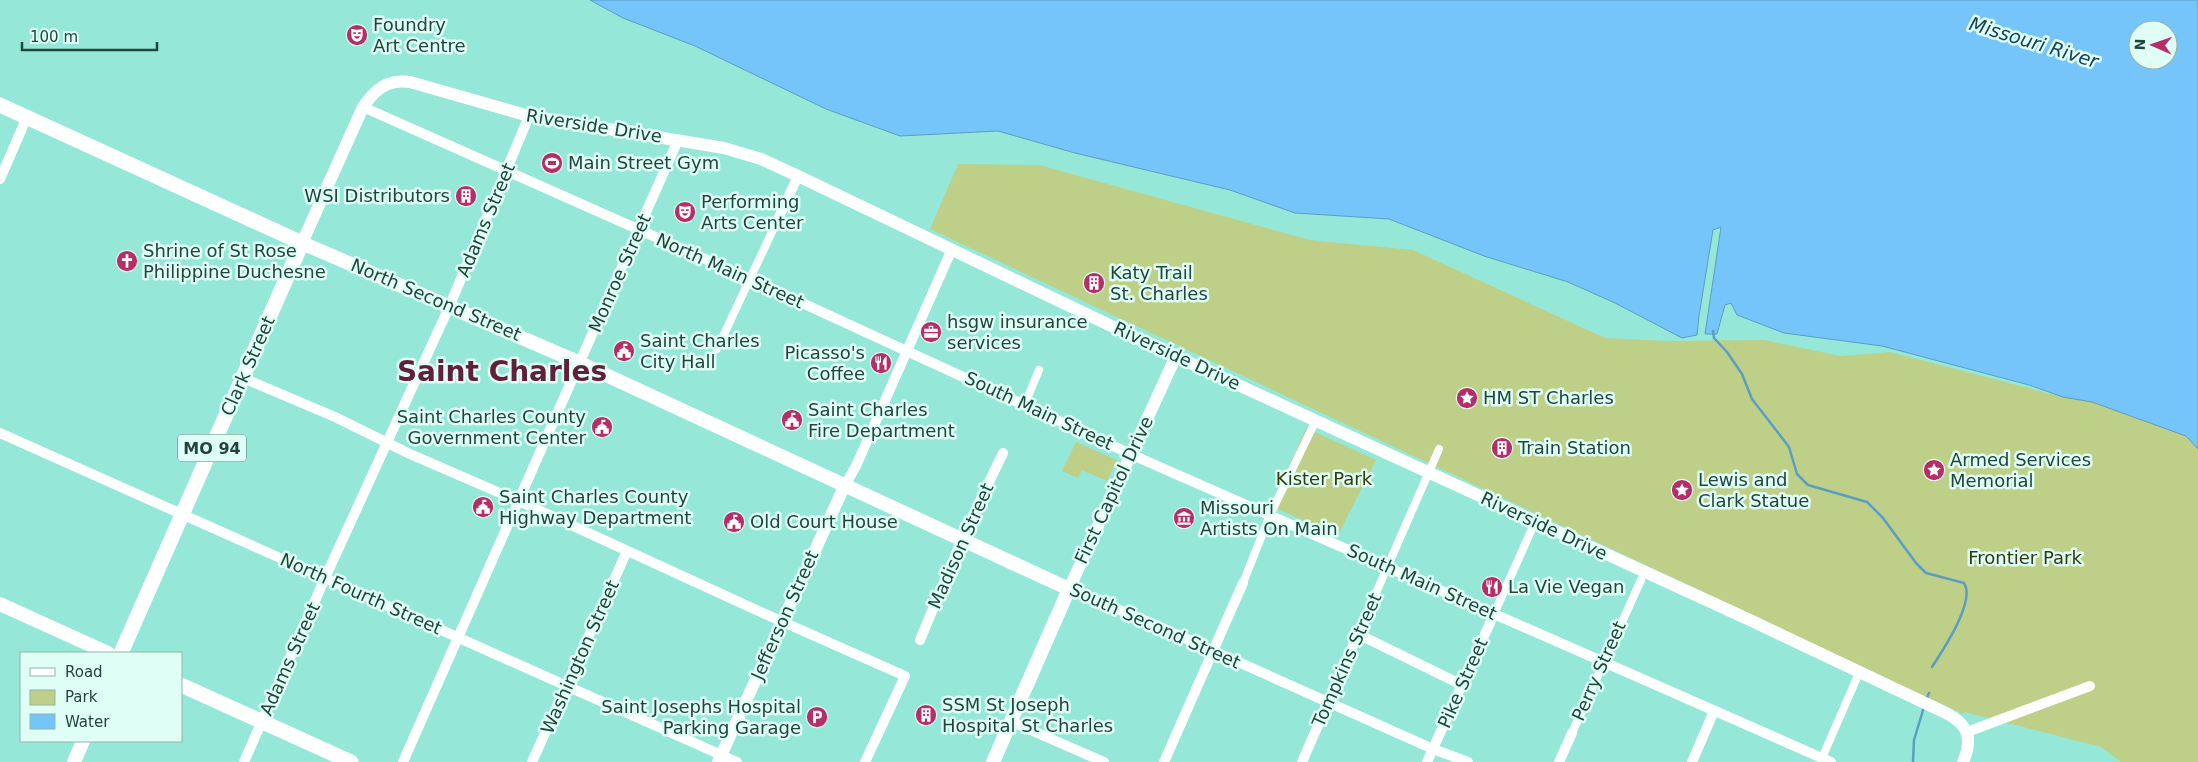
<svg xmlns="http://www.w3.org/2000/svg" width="2198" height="762" font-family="'DejaVu Sans',sans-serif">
<rect width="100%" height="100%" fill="#95e8d7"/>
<path fill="#becf87" d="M958,164L1039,165L1310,240L1413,250L1605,338L1667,341L1764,340L1840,356L1890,352L2063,397L2092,402L2186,436L2198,449V762H2121L2101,747L1965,712L1963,714L930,229Z
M1306,428L1376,460L1338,535L1271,506Z
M1076,442L1117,460L1107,481L1082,470L1078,478L1062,471Z"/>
<path fill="#75c5fa" stroke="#5c9ec1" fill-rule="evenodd" d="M590,0H2198V449L2186,436L2092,402L2063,397L2029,385L1882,346L1784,333L1737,315L1731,303L1725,305L1717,334H1705L1721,227L1713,230L1699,316L1697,335L1682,338L1615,303L1568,282L1484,256L1389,219L1295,213L1230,190L1075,153L998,131L900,136L826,109L695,46L623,18ZM2138,30H2168V60H2138Z"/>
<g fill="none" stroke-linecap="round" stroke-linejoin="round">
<path stroke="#5c9ec1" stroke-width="2.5" d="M1713,331L1714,338L1727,352L1742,374L1752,399L1789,447L1797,474L1808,485L1867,502L1883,518L1916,563L1926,573L1964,583C1976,601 1943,650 1932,667
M1926,700L1929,693
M1913,762L1914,740L1924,707"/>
<path stroke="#fff" stroke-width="8" d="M717,349L779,217
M1024,406L1039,370
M1243,583L1270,515L1316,420
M1494,614L1535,522
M1358,634L1439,449
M1572,733L1641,580
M1822,758L1859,673"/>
<path stroke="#fff" stroke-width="10" d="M363,107L750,279L1137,457L1831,762
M0,179L27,117
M779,217L798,176
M243,378L335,417L410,454L523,503L774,618L905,676L865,762
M0,433L737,762
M844,487L856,466L952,249
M1069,589L1151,623L1433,749L1468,762
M920,640L966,530L1003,453
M1010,721L1104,762
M1967,732L2090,686
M244,762L325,578L450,305L529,116
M403,762L678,140
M532,762L627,551
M1164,762L1243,583
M1302,762L1358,634L1462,685
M1427,762L1494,614
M1559,762L1572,733
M1692,762L1714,711"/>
<path stroke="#fff" stroke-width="12" d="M302,243L363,107C375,89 388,79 410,82L529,116L724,148L761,159L798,176L1149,344L1752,621L1946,713C1969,725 1973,739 1963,762
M1069,589L1176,356
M718,762L844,487"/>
<path stroke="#fff" stroke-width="14" d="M302,243L580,363L1069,589L993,762
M0,604L108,653
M74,762L83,741"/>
<path stroke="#fff" stroke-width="15" d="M0,105L302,243L121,653
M181,685L351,762"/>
</g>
<defs>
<g id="theatre-disc" transform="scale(1.125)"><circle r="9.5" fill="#b72d68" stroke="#dffef6"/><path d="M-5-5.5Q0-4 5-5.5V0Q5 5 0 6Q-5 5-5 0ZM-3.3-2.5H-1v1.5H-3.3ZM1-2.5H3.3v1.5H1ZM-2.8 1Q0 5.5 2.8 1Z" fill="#fff"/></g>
<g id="stadium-disc" transform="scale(1.125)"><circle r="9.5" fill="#b72d68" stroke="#dffef6"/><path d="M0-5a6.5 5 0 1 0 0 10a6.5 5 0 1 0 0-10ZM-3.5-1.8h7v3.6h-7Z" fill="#fff"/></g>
<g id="building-disc" transform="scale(1.125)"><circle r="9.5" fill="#b72d68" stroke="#dffef6"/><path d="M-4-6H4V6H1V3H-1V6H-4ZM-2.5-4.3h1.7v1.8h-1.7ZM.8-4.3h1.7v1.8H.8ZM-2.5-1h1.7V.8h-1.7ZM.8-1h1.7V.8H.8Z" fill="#fff"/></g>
<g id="church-disc" transform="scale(1.125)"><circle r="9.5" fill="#b72d68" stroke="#dffef6"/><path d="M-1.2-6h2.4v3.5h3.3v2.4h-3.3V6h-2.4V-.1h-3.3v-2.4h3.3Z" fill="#fff"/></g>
<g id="office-disc" transform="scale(1.125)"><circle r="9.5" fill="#b72d68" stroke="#dffef6"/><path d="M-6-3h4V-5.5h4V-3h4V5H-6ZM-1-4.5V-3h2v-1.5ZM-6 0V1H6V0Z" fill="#fff"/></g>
<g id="civic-disc" transform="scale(1.125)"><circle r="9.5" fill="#b72d68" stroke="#dffef6"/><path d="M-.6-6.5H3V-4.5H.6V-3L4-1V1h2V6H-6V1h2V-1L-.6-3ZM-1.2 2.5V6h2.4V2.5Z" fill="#fff"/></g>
<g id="restaurant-disc" transform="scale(1.125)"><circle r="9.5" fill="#b72d68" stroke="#dffef6"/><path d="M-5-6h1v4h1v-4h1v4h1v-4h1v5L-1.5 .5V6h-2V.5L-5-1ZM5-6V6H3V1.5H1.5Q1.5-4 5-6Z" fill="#fff"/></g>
<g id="sight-disc" transform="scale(1.125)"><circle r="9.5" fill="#b72d68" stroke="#dffef6"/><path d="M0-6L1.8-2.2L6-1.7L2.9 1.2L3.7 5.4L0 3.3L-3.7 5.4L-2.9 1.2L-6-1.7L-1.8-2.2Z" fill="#fff"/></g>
<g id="museum-disc" transform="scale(1.125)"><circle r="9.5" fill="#b72d68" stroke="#dffef6"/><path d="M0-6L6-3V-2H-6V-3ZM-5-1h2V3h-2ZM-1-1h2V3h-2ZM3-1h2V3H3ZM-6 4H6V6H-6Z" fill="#fff"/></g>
<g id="parking-disc" transform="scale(1.125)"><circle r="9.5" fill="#b72d68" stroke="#dffef6"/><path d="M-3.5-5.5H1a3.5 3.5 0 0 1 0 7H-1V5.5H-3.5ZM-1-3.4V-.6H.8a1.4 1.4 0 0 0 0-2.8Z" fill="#fff"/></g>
</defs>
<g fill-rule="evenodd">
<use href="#theatre-disc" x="357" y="35"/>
<use href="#stadium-disc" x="552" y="163"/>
<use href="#building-disc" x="466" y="196"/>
<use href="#theatre-disc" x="685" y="212"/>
<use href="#church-disc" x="127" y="261"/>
<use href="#building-disc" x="1094" y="283"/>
<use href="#office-disc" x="931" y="332"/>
<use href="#civic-disc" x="624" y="351"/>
<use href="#restaurant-disc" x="881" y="363"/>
<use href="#sight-disc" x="1467" y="398"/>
<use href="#civic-disc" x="792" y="420"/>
<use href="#civic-disc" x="602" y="427"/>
<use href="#building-disc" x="1502" y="448"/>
<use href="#sight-disc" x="1934" y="470"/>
<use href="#sight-disc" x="1682" y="490"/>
<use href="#civic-disc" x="483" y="507"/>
<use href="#museum-disc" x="1184" y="518"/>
<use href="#civic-disc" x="734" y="522"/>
<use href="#restaurant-disc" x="1492" y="587"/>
<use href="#building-disc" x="926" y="715"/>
<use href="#parking-disc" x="817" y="717"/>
</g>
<g text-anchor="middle" stroke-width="5" stroke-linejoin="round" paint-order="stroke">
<rect fill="#dffef6" stroke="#5a7c74" stroke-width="1" x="178" y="434.5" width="68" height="27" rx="4"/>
<g font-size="16" font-weight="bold" fill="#21443d">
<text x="212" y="454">MO 94</text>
</g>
<g font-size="18" fill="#21443d" stroke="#dffef6" text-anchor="start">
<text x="373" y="31">Foundry<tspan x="373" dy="21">Art Centre</tspan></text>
<text x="568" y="169">Main Street Gym</text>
<text x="450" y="202" text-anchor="end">WSI Distributors</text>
<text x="701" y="208">Performing<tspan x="701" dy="21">Arts Center</tspan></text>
<text x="143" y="257">Shrine of St Rose<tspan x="143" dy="21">Philippine Duchesne</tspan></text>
<text x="1110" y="279">Katy Trail<tspan x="1110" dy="21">St. Charles</tspan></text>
<text x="947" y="328">hsgw insurance<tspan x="947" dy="21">services</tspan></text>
<text x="640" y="347">Saint Charles<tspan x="640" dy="21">City Hall</tspan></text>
<text x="865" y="359" text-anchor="end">Picasso's<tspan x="865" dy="21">Coffee</tspan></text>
<text x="1483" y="404">HM ST Charles</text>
<text x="808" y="416">Saint Charles<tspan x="808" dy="21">Fire Department</tspan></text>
<text x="586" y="423" text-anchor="end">Saint Charles County<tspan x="586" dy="21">Government Center</tspan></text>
<text x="1518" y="454">Train Station</text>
<text x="1950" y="466">Armed Services<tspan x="1950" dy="21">Memorial</tspan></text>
<text x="1698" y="486">Lewis and<tspan x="1698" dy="21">Clark Statue</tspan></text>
<text x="499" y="503">Saint Charles County<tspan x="499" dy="21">Highway Department</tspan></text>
<text x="1200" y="514">Missouri<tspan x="1200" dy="21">Artists On Main</tspan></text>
<text x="750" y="528">Old Court House</text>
<text x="1508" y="593">La Vie Vegan</text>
<text x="942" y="711">SSM St Joseph<tspan x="942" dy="21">Hospital St Charles</tspan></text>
<text x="801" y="713" text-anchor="end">Saint Josephs Hospital<tspan x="801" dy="21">Parking Garage</tspan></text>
</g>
<g font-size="18" fill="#21443d" stroke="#dffef6">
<text transform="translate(594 126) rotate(9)" y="6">Riverside Drive</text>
<text transform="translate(486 220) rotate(-67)" y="6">Adams Street</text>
<text transform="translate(730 271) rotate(24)" y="6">North Main Street</text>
<text transform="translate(620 273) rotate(-66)" y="6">Monroe Street</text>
<text transform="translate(436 300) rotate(23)" y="6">North Second Street</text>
<text transform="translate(1177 356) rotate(25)" y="6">Riverside Drive</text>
<text transform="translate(248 366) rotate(-66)" y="6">Clark Street</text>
<text transform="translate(1039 411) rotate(25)" y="6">South Main Street</text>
<text transform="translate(1114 490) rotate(-65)" y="6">First Capitol Drive</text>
<text transform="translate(1544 526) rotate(25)" y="6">Riverside Drive</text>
<text transform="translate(961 546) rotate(-66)" y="6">Madison Street</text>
<text transform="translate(1422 582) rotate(24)" y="6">South Main Street</text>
<text transform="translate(361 594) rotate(24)" y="6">North Fourth Street</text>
<text transform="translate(785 615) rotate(-66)" y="6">Jefferson Street</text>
<text transform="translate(1155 626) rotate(24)" y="6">South Second Street</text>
<text transform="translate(580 657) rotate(-66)" y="6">Washington Street</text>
<text transform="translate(290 659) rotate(-66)" y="6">Adams Street</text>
<text transform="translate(1347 660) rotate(-66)" y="6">Tompkins Street</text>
<text transform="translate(1599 671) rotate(-66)" y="6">Perry Street</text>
<text transform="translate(1463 683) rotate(-66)" y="6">Pike Street</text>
</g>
<g font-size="18" fill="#313a0d" stroke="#dffef6">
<text x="1324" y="485">Kister Park</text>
<text x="2025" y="564">Frontier Park</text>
</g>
<g font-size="19" font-style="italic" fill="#16415c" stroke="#dffef6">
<text transform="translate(2034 42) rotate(17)" y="7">Missouri River</text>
</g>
<g font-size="28" font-weight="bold" fill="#621f39" stroke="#dffef6">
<text x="502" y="381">Saint Charles</text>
</g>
</g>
<rect x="20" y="652" width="162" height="90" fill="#dffef6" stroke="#93b4ac"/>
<rect x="30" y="668" width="25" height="8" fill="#ffffff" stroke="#93b4ac"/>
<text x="65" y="677" font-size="15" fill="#21443d">Road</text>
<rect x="30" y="690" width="25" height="15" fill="#becf87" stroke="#93b4ac"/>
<text x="65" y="702" font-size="15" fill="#21443d">Park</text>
<rect x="30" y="714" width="25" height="15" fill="#75c5fa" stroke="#93b4ac"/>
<text x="65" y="727" font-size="15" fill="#21443d">Water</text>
<g transform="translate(2153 45) rotate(272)"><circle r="24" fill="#dffef6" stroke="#93b4ac"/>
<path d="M0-4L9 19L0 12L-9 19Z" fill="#b72d68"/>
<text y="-8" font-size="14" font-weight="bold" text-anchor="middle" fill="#21443d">N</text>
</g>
<path d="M22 42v8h135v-8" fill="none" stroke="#21443d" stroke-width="2.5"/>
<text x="30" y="42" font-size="15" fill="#21443d" stroke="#dffef6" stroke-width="4" paint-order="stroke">100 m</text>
</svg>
